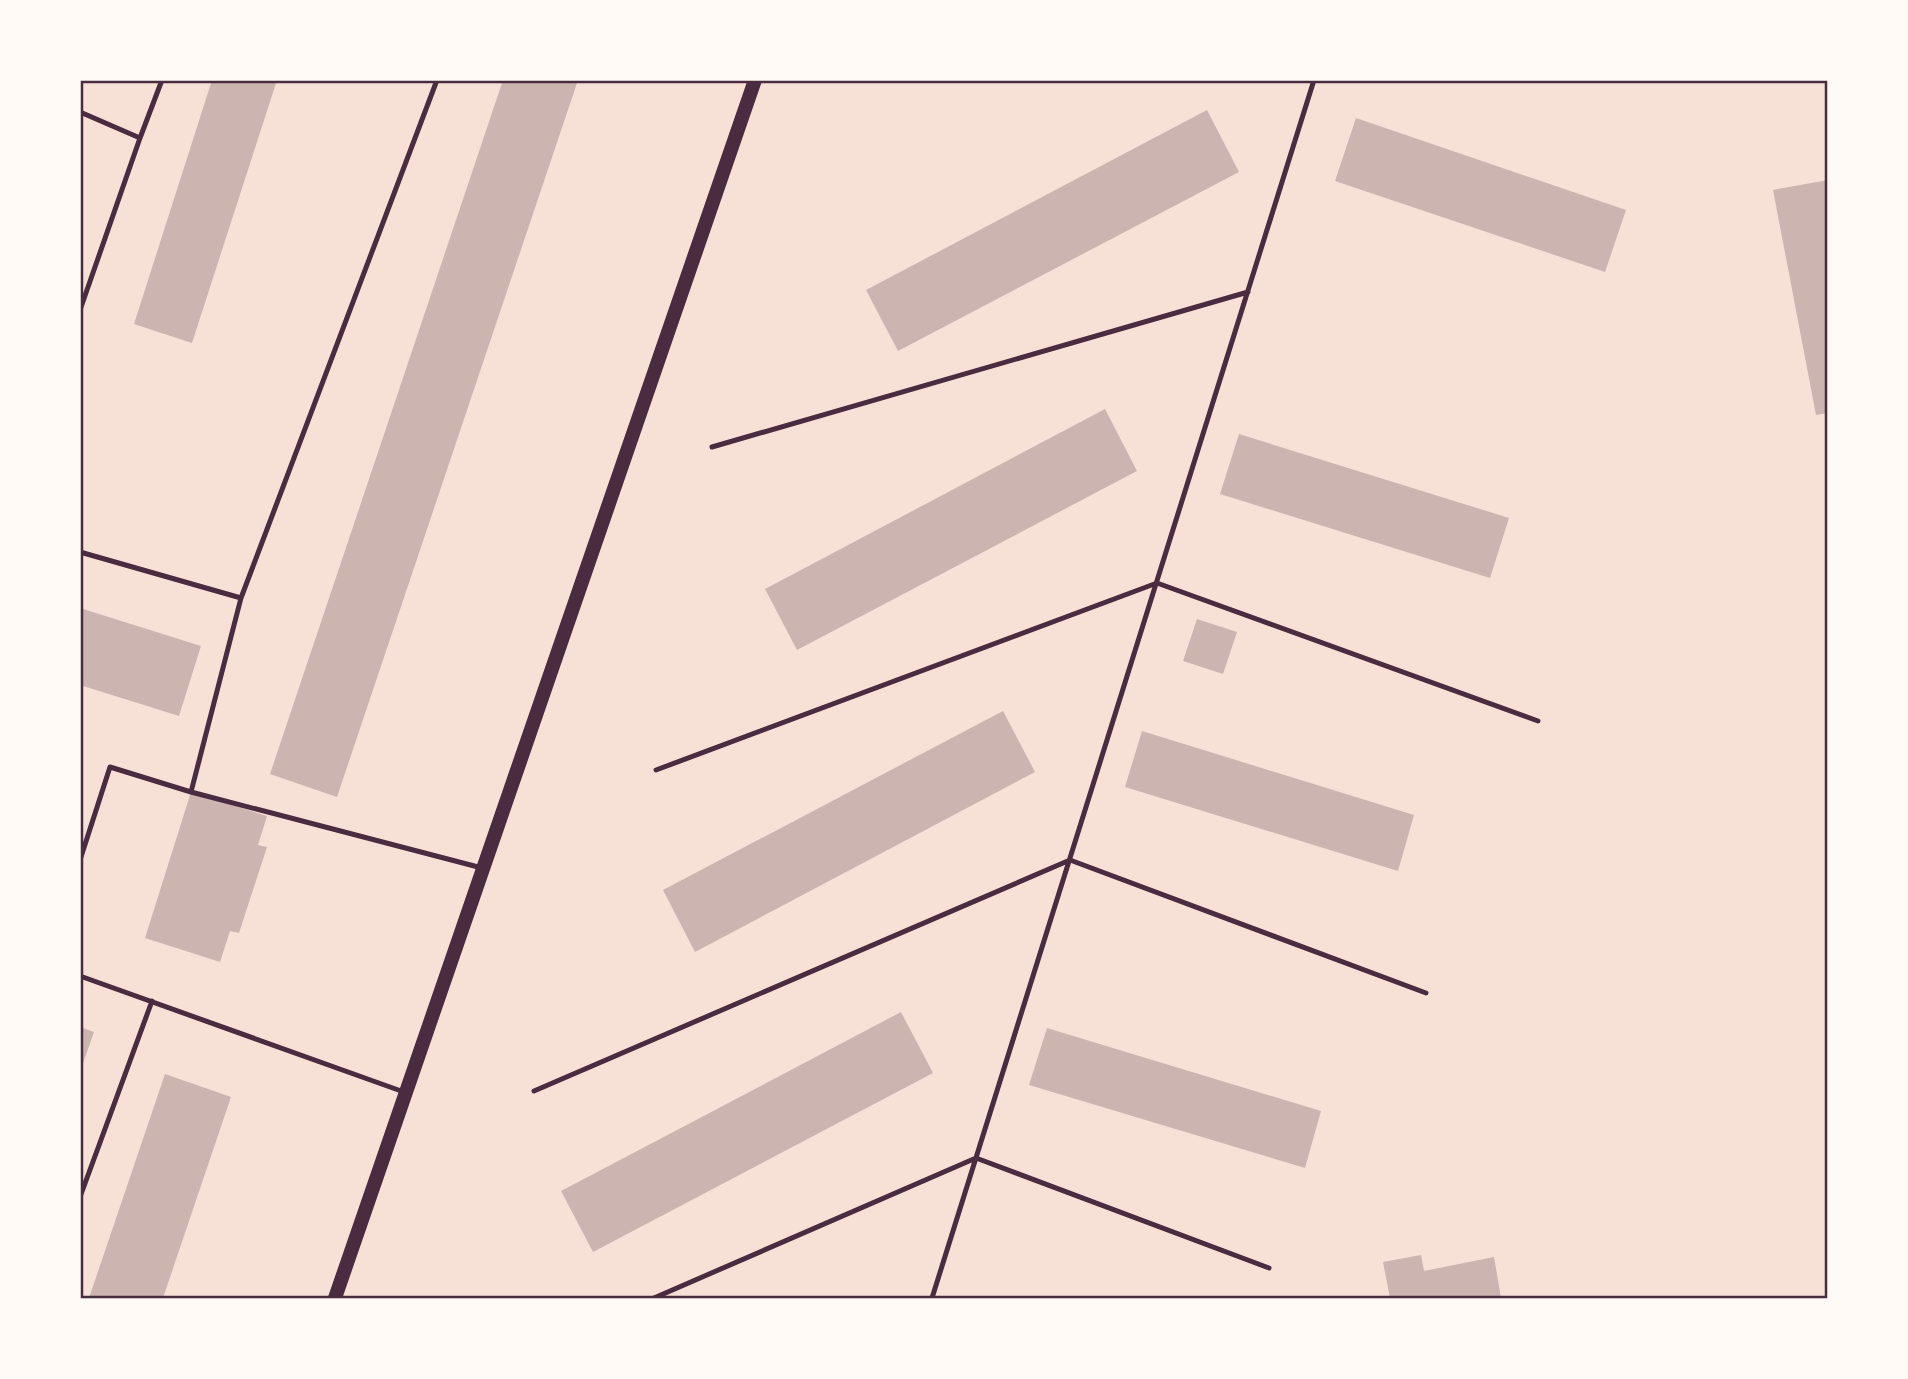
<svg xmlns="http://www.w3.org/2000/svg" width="1908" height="1379" font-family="'Work Sans',sans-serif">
<rect width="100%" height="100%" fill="#f7e1d7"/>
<path fill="#ccb4b1" d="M212,80H277L192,343L134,324Z
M503,80H578L337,797L270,774Z
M1207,110L1239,172L898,351L866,290Z
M1356,118L1626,210L1605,272L1335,181Z
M1828,180V413L1816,415L1773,190Z
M1105,409L1137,471L797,650L765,589Z
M1239,434L1509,518L1490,578L1220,494Z
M80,608L201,646L179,716L80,685Z
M1197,619L1237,632L1223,674L1183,661Z
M1003,711L1035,772L695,952L663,890Z
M1142,731L1414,815L1398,871L1125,787Z
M191,792L267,816L258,845L267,847L239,933L230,931L220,962L145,938Z
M901,1012L933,1073L593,1252L561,1191Z
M80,1027L94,1032L81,1069H80Z
M1047,1028L1321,1111L1305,1168L1029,1085Z
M165,1074L231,1097L163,1298H89Z
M1421,1255L1424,1271L1494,1257L1501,1298H1390L1383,1262Z"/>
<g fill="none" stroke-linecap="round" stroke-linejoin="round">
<path stroke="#4a2c40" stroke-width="5" d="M80,112L140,138L162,80
M80,310L140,138
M712,447L1248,292
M80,552L241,598L437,80
M656,770L1157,583L1538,721
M191,792L482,868
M80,860L110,767L191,792L241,598
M80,976L404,1092
M534,1091L1070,860L1426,993
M80,1197L152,1001
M654,1298L976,1158L1269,1268
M932,1298L1314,80"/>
<path stroke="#4a2c40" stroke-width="14" d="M335,1298L755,80"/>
</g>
<rect width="1908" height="1379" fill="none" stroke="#fffaf5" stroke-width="164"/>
<rect x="82" y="82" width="1744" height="1215" fill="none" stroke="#4a2c40" stroke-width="2.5"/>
</svg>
